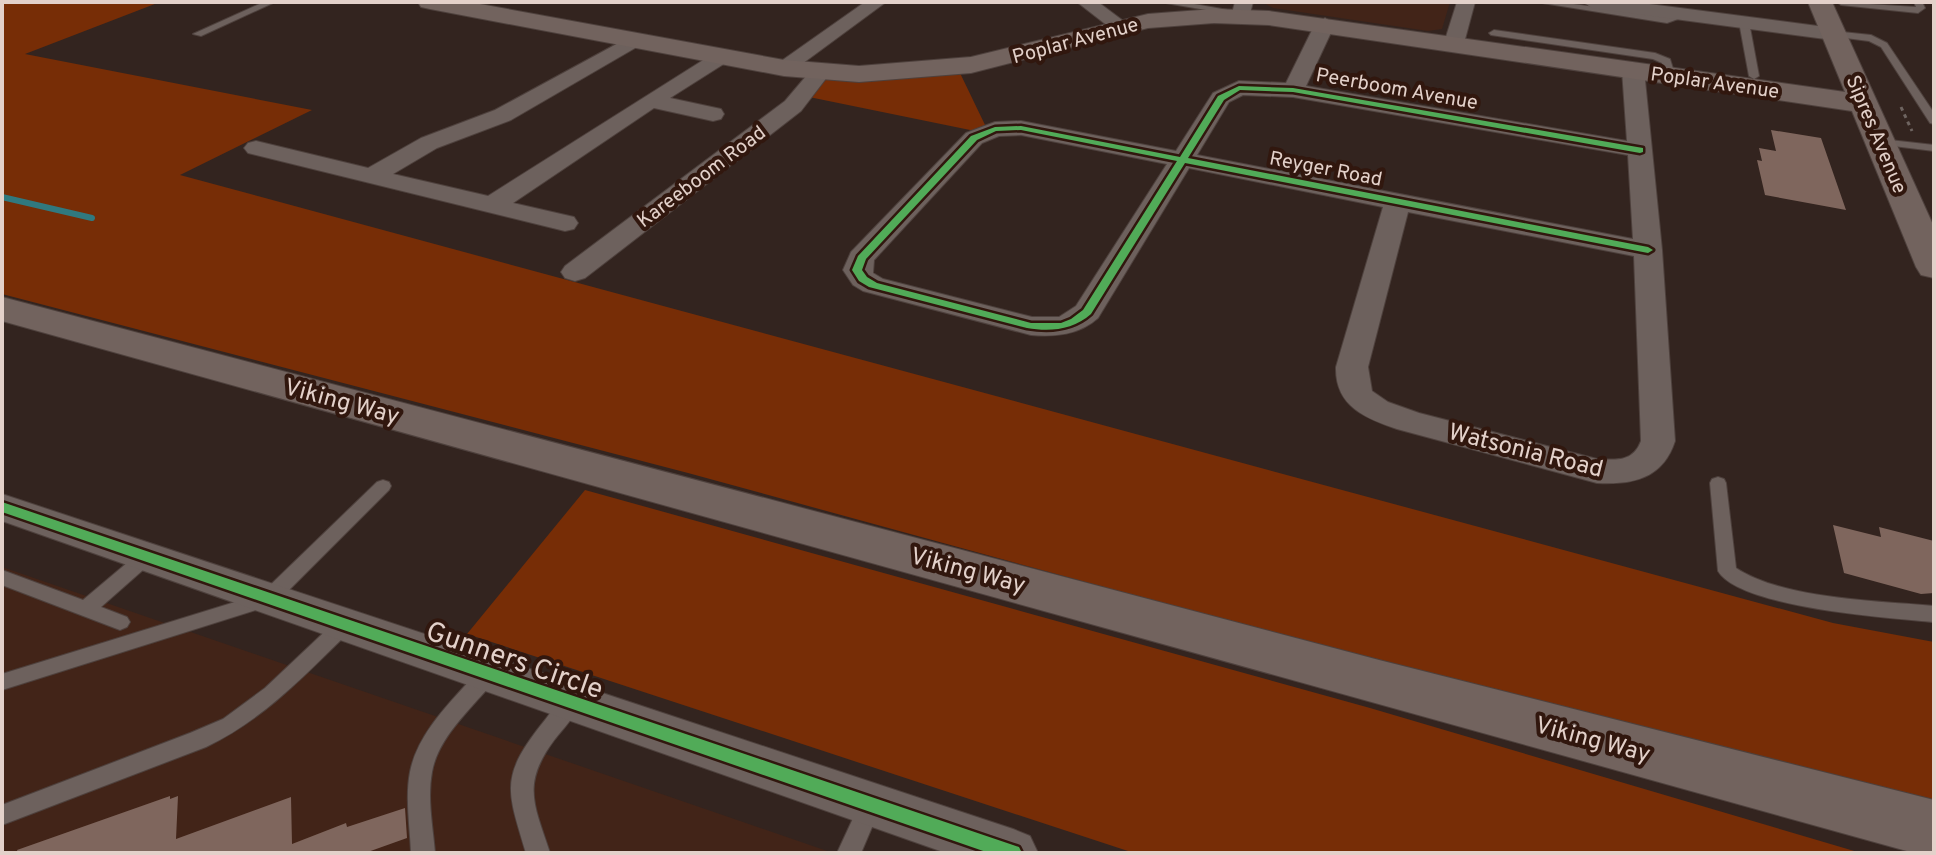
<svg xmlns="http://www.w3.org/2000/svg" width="1936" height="855" font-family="Overpass,sans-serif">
<rect width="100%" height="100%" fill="#33241f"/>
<path fill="#422418" d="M1262,2H1450L1442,29L1428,31L1273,8Z
M2,567L833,853H2Z"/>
<path fill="#772d06" d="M2,2H160L25,54L312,110L180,175L1833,623L1934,642V800L1497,695L688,473L2,294Z
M960,73L986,127L975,131L809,97L821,81L829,78Z
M585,490L1370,708L1861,853H1134L467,634Z"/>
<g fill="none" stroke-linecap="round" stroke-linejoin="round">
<path stroke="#30797f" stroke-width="6" d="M2,197L92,218"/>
</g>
<path fill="#7f665d" d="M1771,130L1821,138L1846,210L1765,195L1757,160L1762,161L1759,148L1776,151Z
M1833,525L1881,537L1879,527L1934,541V593L1921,594L1844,573Z
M170,796V799L178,796L176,839L291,797L292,844L346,823L347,827L405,808L407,838L365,853H18L17,850Z"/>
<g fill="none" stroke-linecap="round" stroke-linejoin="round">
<g stroke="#4e413d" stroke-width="2">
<path id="lane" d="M264,2H275L201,36L193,34Z
M1160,2H1183L1239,12L1235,15Z
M1536,2H1559L1667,17L1673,10L1677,13L1678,19L1667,23Z
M1837,2L1916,7L1914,2H1922L1925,8L1918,13L1841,5Z
M1744,19L1749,22L1759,76L1754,79L1749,76L1739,22Z
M1494,30L1655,53L1670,59L1675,75L1666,77L1662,63L1653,59L1491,35L1489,33Z
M1833,31L1871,35L1887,43L1934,113V124L1930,123L1881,47L1869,41L1830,36V32Z
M1881,139L1934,145V151L1877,144L1875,142Z
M1718,477L1724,479L1726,483L1736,568C1783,599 1877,601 1934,606V622C1891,618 1740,608 1718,571L1710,483L1712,479Z
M383,480L389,482L391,486L389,490L275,604L2,690V674L261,594L377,482Z
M146,550L152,552L155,557L152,562L101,607L127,617L130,622L127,627L120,630L2,585V570L83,600L140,552Z
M343,618L350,621L353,626L350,631C304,676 264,719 206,747L2,825V805L190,733L223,719L265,688L336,621Z
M487,667L494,669L497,675L494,681C472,708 438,737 432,772C427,799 433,827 435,853H411C410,826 405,798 410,772C418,731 454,699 480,669Z
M571,694L578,697L581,703C575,716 564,728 555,739C521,784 534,804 550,853H526C507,789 499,777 545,720C552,711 559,698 571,694Z
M870,796L878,799L881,806L861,853H837L862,799Z"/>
</g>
<g stroke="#4e413d" stroke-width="2">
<path id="street" d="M865,2H886L791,72H777L774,68L777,64Z
M1077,2H1098L1130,26L1120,32L1113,30Z
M1235,2H1253L1248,21H1234L1231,17Z
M1457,2H1475L1464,43L1454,49L1444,43Z
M1583,2H1634L1833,28L1843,34L1833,40L1592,8Z
M1325,18L1335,24L1306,86L1627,141L1622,70L1633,64L1640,66L1644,70L1662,250L1675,441C1663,478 1634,485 1597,483L1397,429C1365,418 1335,406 1336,367L1383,207L1189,168L1098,318C1079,335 1055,337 1031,335L863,291L853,285L843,270L851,252L966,133L995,122L1021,121L1176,151L1213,93L1239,81L1286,83L1315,24ZM1243,95L1293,97L1628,155L1633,239L1197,155L1229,102ZM1021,135L1167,164L1076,306L1059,317H1032L883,279L873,273L874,260L982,143L999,136ZM1408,212L1634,256L1641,441C1633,462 1617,460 1597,459L1419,413L1388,402L1372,391L1368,367Z
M635,34L645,40L642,44L511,120L437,148L393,174L488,196L716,52H730L733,56L730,60L670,98L721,109L724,114L721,119L713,121L654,108L513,203L574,217L578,223L574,229L565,231L248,153L244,148L248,143L256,141L368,168L421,138L495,110Z
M820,66L831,72L801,111L585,278L575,281L565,278L561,272L565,266L785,101L813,68Z
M2,494L1013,829L1030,836L1038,853H946L2,521Z"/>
</g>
<g stroke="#4e413d" stroke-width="2">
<path id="secondary" d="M418,2H469L784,60L859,66L971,57L1148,14L1214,9L1269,11L1845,92L1808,2H1832L1934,227V278L1921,275L1916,267L1852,111L1269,25L1214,23L1148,28L971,73L859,82L784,76L430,9L421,7Z
M2,297L1379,660L1934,800V853H1914L2,321Z"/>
</g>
<path stroke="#6e6460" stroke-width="3" stroke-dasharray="4 4" stroke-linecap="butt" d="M1901,107L1912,131"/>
<use href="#lane" fill="#6d615d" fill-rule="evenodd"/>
<use href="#street" fill="#6d615d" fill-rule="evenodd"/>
<use href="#secondary" fill="#72635e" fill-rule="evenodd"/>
<g stroke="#31170e" stroke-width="5">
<path id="cycleway" d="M1239,86L1293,88L1643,148V152L1640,153L1293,92L1240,90L1224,100L1188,158L1648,247L1653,250L1648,253L1185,163L1091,314C1073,330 1050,332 1027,328L869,287L859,281L852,270L858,256L971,136L995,127L1021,126L1180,157L1218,96ZM1021,130L1177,161L1083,310L1071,319L1061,323H1031L877,283L867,277L862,270L866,259L977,140L996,131Z
M2,502L1013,845L1019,847L1022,853H989L2,512Z"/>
</g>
<use href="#cycleway" fill="#51ab58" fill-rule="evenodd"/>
</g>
<g text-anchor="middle" stroke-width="8" stroke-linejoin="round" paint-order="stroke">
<g font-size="20" fill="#e3d1ca" stroke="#31170e">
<text transform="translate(1075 40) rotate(-15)" y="7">Poplar Avenue</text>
<text transform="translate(1715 82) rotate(8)" y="7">Poplar Avenue</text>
<text transform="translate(1397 88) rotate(10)" y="7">Peerboom Avenue</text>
<text transform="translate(1877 134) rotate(67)" y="7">Sipres Avenue</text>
<text transform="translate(1326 168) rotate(11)" y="7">Reyger Road</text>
<text transform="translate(701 176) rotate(-37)" y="7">Kareeboom Road</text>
</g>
<g font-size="24" fill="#e3d1ca" stroke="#31170e">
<text transform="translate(342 401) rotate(15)" y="8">Viking Way</text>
<text transform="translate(1526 450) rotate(14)" y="8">Watsonia Road</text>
<text transform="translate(968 570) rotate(15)" y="8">Viking Way</text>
<text transform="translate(1593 739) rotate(15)" y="8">Viking Way</text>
</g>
<g font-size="28" fill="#e3d1ca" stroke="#31170e">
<text transform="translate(515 659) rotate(19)" y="10">Gunners Circle</text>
</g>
</g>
<rect width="1936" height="855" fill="none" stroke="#e3d1ca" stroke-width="8"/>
</svg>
